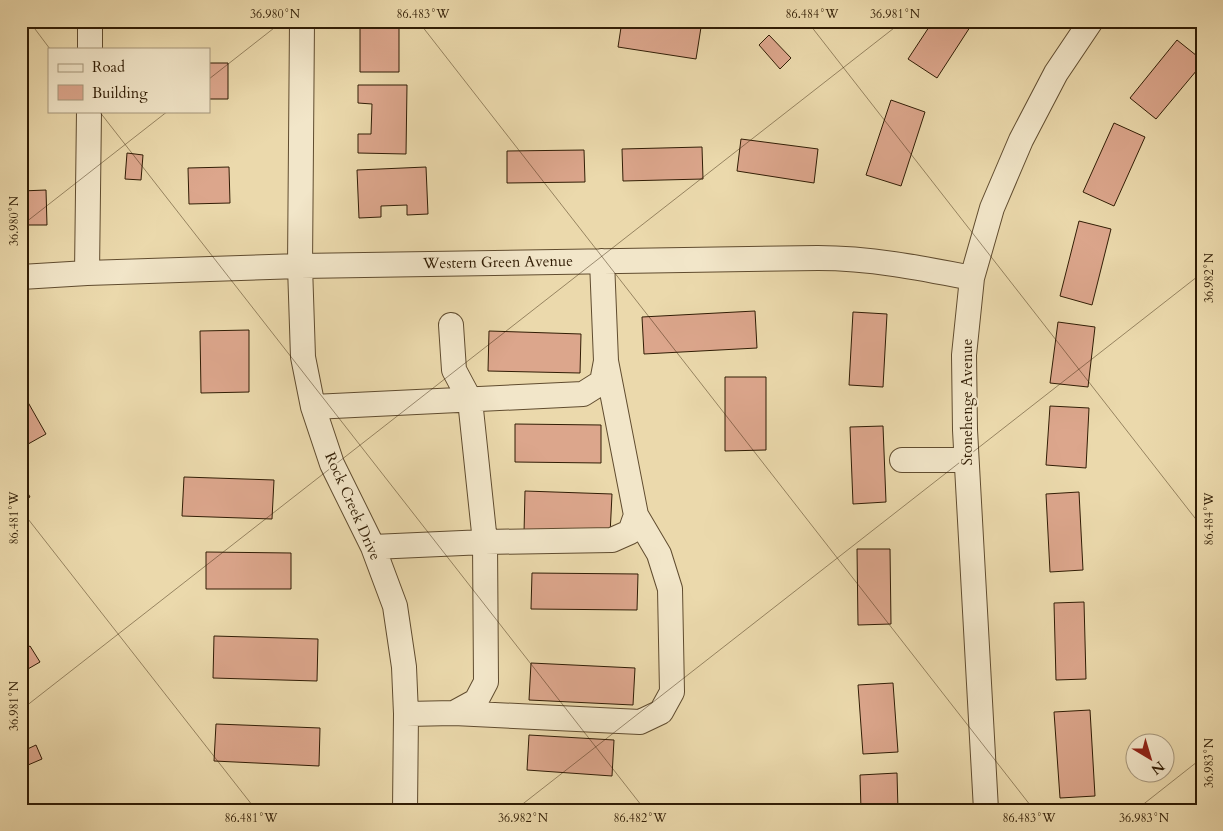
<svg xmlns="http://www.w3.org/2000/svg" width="1223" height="831" font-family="Cardo,serif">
<rect width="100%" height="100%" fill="#ebd9ac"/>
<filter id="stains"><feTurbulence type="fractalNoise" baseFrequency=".004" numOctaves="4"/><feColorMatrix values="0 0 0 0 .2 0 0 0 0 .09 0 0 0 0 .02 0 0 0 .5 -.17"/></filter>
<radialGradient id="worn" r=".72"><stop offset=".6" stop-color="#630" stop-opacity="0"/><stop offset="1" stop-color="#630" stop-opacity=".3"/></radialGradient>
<path fill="#dca68c" stroke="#311d05" d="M360,21H399V72H360Z
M622,21H702L696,59L618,47Z
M933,21H974L937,78L908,59Z
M769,35L791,58L780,69L759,45Z
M1177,40L1202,60V64L1156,119L1130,98Z
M209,63H228V99H209Z
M358,85H407L406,154L358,153V134H371L372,104L358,103Z
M891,100L925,112L901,186L866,175Z
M1114,123L1145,137L1114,206L1083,192Z
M741,139L818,149L814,183L737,171Z
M702,147L703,179L623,181L622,149Z
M584,150L585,182L507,183V151Z
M127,153L143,155L141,180L125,179Z
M229,167L230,203L189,204L188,168Z
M426,167L428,214L407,215V205L381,206V217L359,218L357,170Z
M46,190L47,225H21V191Z
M1079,221L1111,229L1092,305L1060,296Z
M755,311L757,348L644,354L642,317Z
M853,312L887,314L883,387L849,385Z
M1058,322L1095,327L1088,387L1050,383Z
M249,330V392L201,393L200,331Z
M489,331L581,334L580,373L488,371Z
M725,377H766V450L725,451Z
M21,390L46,434L21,448Z
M1050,406L1089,408L1086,468L1046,465Z
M515,424L601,425V463L515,462Z
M883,426L886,502L853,504L850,427Z
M184,477L274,480L272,519L182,516Z
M21,481L30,497L21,502Z
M525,491L612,494L610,535L524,533Z
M1079,492L1083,570L1050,572L1046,494Z
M857,549H890L891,624L858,625Z
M206,552L291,553V589H206Z
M532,573L638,574L637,610L531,609Z
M1084,602L1086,679L1056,680L1054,603Z
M214,636L318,639L317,681L213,678Z
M30,646L40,662L21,673V651Z
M531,663L635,668L633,705L529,700Z
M893,683L898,752L863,754L858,685Z
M1090,710L1095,796L1060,798L1054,712Z
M216,724L320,728L319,766L214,761Z
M529,735L614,740L612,776L527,770Z
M36,745L42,759L21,768V752Z
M897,773L898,810H861L860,775Z"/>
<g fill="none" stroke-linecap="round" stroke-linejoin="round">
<g stroke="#604c2f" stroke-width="26">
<path id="minor" d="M302,21L300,266L303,357L313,407L332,464L373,547L395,606L404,667L406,714L405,810
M90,49V21
M87,273L89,111
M21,277L87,273L300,266L818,258C871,258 921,268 972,278
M313,407L583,394L602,382L606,361L602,261
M902,460H966
M373,547L485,542L612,540L630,532L636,515L606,361
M454,713L640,722L661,712L672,692L670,589L659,554L636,515
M406,714L454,713L476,701L486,682L485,542L470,400L454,370L451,325
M986,810L965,430L964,355L972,278L992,208L1021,140L1056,73L1091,21"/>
</g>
<use href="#minor" stroke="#f2e6c9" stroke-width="24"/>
</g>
<path fill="none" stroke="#311d05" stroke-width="1" stroke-opacity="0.45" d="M29,21L50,49M418,21L1034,810M807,21L1202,527M1196,21L1202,29M209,79L283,21M99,111L645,810M21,226L168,111M21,510L256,810M21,710L903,21M515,810L1202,273M1136,810L1202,758"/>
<g text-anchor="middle" stroke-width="4" stroke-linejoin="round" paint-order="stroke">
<g font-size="15" fill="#311d05" stroke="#f2e6c9">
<text transform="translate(498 262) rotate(-1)" y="5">Western Green Avenue</text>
<text transform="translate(967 402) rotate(-90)" y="5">Stonehenge Avenue</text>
<text transform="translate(353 506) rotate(66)" y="5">Rock Creek Drive</text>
</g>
</g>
<rect width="1223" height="831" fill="none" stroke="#ebd9ac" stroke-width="55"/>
<rect x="48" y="48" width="162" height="65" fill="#f2e6c9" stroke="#a5967b"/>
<rect x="58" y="64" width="25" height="8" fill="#f2e6c9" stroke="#a5967b"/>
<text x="92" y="72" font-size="15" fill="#311d05">Road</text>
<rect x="58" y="85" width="25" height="15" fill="#dca68c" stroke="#a5967b"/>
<text x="92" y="98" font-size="15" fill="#311d05">Building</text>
<g transform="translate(1150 758) rotate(142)"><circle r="24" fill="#f2e6c9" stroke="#a5967b"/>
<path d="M0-4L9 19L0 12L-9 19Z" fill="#8f2418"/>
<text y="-8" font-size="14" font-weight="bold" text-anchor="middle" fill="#311d05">N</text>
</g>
<rect x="28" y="28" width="1168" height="776" fill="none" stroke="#311d05" stroke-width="2"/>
<g font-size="12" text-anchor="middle" fill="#311d05">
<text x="275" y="18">36.980°N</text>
<text x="423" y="18">86.483°W</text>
<text x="812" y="18">86.484°W</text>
<text x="895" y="18">36.981°N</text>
<text transform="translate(14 221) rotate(-90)" y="4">36.980°N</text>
<text transform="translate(1209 278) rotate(-90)" y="4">36.982°N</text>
<text transform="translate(14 518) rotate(-90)" y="4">86.481°W</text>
<text transform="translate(1209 519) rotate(-90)" y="4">86.484°W</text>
<text transform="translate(14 706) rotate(-90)" y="4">36.981°N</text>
<text transform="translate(1209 763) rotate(-90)" y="4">36.983°N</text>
<text x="251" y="822">86.481°W</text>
<text x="523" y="822">36.982°N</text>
<text x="640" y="822">86.482°W</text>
<text x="1029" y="822">86.483°W</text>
<text x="1144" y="822">36.983°N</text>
</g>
<rect width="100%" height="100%" filter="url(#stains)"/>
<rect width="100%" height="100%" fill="url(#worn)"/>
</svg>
